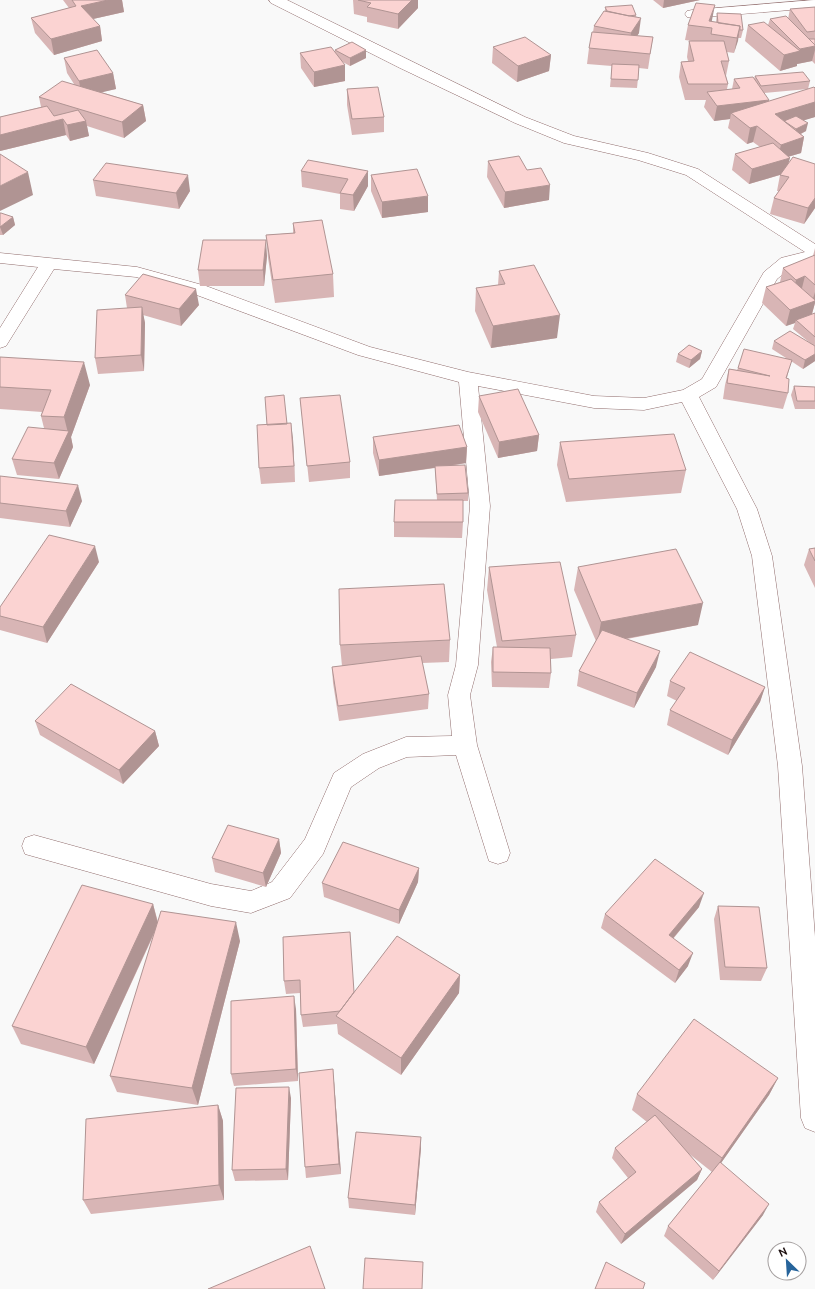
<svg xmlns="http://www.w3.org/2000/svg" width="815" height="1289" font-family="Ubuntu,sans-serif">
<rect width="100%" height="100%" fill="#f9f9f9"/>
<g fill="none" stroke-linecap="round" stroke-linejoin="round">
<g stroke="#916d6d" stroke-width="1">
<path id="minor" d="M269,0H287L525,117L574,136L648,153L698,169L815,244V259L793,266L777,279L716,387L699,397L757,509L772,556L802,766L815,937V1132L805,1128L801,1118L778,766L752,556L737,509L682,402L644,410L594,408L478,386L490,506L478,665L470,695L477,745L510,853L507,861L498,864L489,861L456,755L407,757L379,768L351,787L323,854L290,898L251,913L211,906L25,854L22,846L25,838L34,835L211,884L251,891L272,882L305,839L334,773L363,754L406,737L452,736L448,695L456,665L470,506L459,382L358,355L194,294L136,277L54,269L6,346L0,348V328L38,267L0,263V253L137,267L206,286L370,347L468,372L594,396L644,398L683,390L702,379L764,272L781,258L805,252L686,175L638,160L564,143L515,123L400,68L271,3Z
M815,0V8L692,18L687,17L685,14L687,11L692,10Z"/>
</g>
<use href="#minor" fill="#fff" fill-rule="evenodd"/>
</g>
<path fill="#d8b5b5" d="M63,0H122L124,12L93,19L100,26L102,41L54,55L35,33L31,18L69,8Z
M353,0H418V8L398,29L367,22V17L354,14Z
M653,0H700L663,8Z
M605,7L636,15L639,33L637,36L653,37L648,69L639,68L637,88L610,87L612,66L587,64L589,48L593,32L594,26L605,11Z
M815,7V64L812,61L797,64V66L780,71L745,41L748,25H768L770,19H788L790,9Z
M717,13L743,30L741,38H738L734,53L727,52L729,61L726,76L728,84L727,89H732L734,79H754L755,76L810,81L808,89L764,93L769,101L815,88V117L803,120L806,131L801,134L804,137L801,153L788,157V164H815V208L804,224L770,214L774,198L779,191H777L780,175L749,184L732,170L735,154L760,147L753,142L747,144L728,128L730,119L714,121L704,107L706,100H685L679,77L681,62L688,61L687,57L689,41H692L685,40L688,25L712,20V22H716Z
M493,47L551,55L549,71L517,82L492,63Z
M335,50L366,58L350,66L341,61L345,65V81L314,87L301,68L300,53H335Z
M64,58L113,73L116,89L101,92L143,105L146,121L124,138L87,126L89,136L70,141L66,135L0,151V117L41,107L39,97L74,84L67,73Z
M347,89L384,117V132L352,135L347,105Z
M488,161L527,170L549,200L504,208L487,177Z
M301,171H368V186L354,211L340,209V194L302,187Z
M371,175L428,212L382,218L371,191Z
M93,180L190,191L179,209L96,196Z
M0,213L13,217L15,225L3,235H0Z
M293,223L333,274L334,297L275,303L268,258L266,235L293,233Z
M815,248V303L812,314L815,313V345H814L815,346V361L803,369L791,361L787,378L788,393L783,409L723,399L725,385L729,369L737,370L738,368L786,358L772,349L774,341L810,343L793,329L795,323L786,326L762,303L766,287L780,282L783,268L813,256Z
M267,256L264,286H200L198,270Z
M499,271L557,338L491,348L475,311L476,288L498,285Z
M125,295L199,305L181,326L143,315L145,323L144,371L98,374L95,358L127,308Z
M702,351L700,359L689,368L676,362L678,354Z
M0,357L90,385L71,437L73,447L59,479L17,475L12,459L44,428L41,416L42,412L0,409Z
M794,386L815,387V409H795L791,395Z
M479,396L539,435L537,451L498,458L478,412Z
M300,398L350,462V478L309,482Z
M287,424L293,439L295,482L261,484L259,468Z
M373,437L467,447L466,463L450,466L468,493V501H463V522L462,538L394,537V522L437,500L435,468L379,476L373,453Z
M560,442L686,470L681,493L566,502L557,465Z
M0,476L82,501L70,527L0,518Z
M815,548V588L804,565L809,549Z
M99,562L47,643L0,630V607Z
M489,567L576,635L572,657L551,659V673L549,688L492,687L491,662L493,647H497L487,590Z
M578,567L698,625L627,639L656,667L634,708L577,686L579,671L596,641L574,590Z
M450,640L449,662L422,663L429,694L428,709L339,721L333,683L332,667L342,666L340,645Z
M670,681L765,687L760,702L728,755L667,725L670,710L677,701L667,696Z
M35,721L155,731L159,746L123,784L40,735Z
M279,839L281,853L266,887L215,872L212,858Z
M419,868L418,882L399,924L324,897L322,883Z
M153,904L158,922L240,941L198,1105L117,1092L110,1076L155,932L94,1064L21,1044L12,1026Z
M718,906L767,968L761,981L720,980L714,919Z
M699,907L673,939L688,966L675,983L601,928L605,914Z
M283,937L354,992L460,975L459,993L401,1075L338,1034L337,1024L303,1027L301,1015L300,993L286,994L284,981Z
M296,1009L298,1081L234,1086L231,1074Z
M778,1078L769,1095L721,1163L763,1215L713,1280L664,1236L668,1226L712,1172L688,1153L702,1169L697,1180L621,1244L596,1212L599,1202L628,1178L612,1158L615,1148L647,1122L632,1110L637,1094Z
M334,1081L341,1174L306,1178L305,1167Z
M291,1098L288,1180L235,1181L232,1170Z
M218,1105L223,1121L224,1200L91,1214L83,1200Z
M421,1137V1148L415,1215L349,1208L348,1198Z"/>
<path fill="#b09493" d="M108,0H122L124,12L84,21L81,6Z
M412,0H418V8L398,29V14Z
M664,0H700L663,8Z
M715,5L712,20L710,28L709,21Z
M641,18L639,33L629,48L631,33Z
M100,26L102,41L54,55L51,39Z
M740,26L738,41L734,53L737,38Z
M815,46V50L812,61L797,64V66L780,71L784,55L799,51L800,49Z
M366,50V58L350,66V58Z
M551,55L549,71L517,82L518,66Z
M345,65V81L314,87V72Z
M113,73L116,89L82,97L79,81Z
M769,100L766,115L731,113L730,119L714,121L717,106Z
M815,102V117L789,125L775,114Z
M143,105L146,121L124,138L122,122Z
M63,119L66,135L0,151V135Z
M86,121L89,136L70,141L67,125Z
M808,123L806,131L794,137L796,129Z
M757,126L753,142L747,144L750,128Z
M804,137L801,153L777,160L781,145Z
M790,158L786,173L749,184L752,169Z
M368,171V186L354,211L353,195Z
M28,172L33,195L0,211V186Z
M188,175L190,191L179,209L176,193Z
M550,185L549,200L504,208L505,192Z
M428,196V212L382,218V202Z
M815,198V208L804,224L808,208Z
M13,217L15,225L3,235L0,227Z
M266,240L267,256L264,286L263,270Z
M805,276L801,292L792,296L796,280Z
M196,289L199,305L181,326L179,309Z
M815,292V303L811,317L796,320L795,323L786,326L790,310L812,302Z
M142,307L145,323L144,371L141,355Z
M560,315L557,338L491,348L493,326Z
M702,351L700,359L689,368L691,360Z
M815,354V361L803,369L805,360Z
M84,362L90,385L71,437L73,447L59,479L54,463L68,433L64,417Z
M291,423L293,439L295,482L294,466Z
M539,435L537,451L498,458L499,442Z
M467,447L466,463L379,476V460Z
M78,485L82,501L70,527L66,511Z
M95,546L99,562L47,643L43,627Z
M703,603L698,625L597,644L601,622Z
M660,651L656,667L634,708L637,693Z
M765,687L760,702L728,755L732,740Z
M155,731L159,746L123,784L119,770Z
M279,839L281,853L266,887L263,873Z
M419,868L418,882L399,924V910Z
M704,893L699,907L664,949L669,935Z
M153,904L158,924L94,1064L86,1047Z
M236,922L240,941L198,1105L192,1088Z
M693,953L688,966L675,983L679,970Z
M460,975L459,993L401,1075V1058Z
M294,996L296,1009L298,1081L296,1069Z
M333,1069L334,1081L341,1174L339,1164Z
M778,1078L769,1095L714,1173L722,1158Z
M289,1087L291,1098L288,1180L286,1169Z
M218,1105L223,1121L224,1200L219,1185Z
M421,1137V1148L415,1215V1205Z
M702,1169L697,1180L621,1244L625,1234Z
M769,1204L763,1215L713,1280L719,1271Z"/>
<path fill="#fbd3d2" stroke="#b09493" d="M72,0H108L81,6L100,26L51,39L31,18L76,6Z
M358,0H412L398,14L367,7L371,3Z
M696,3L715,5L709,21L740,26L737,38L711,34L712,28L688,25Z
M632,5L636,15L629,16L607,11L605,7Z
M815,7V31L807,32L790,9Z
M604,11L641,18L631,33L594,26Z
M717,13L741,14L743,30H740V26L718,23Z
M786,16L815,45V46L800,49L770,19Z
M764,22L800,51L784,55L748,25Z
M592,32L653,37L650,54L589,48Z
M525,37L551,55L518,66L493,47Z
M809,39H815V45Z
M689,41H724L729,61H721L728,84H688L681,62L694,61Z
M352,42L366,50L350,58L335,50Z
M331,47L345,65L314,72L300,53Z
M97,50L113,73L79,81L64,58Z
M612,64L639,65L638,80L611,79Z
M803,72L810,81L761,86L755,76Z
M753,77L769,100L717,106L707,92L740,88L734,79Z
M62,81L143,105L122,122L39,97Z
M378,87L384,117L352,119L347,89Z
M814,87L815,88V102L775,114L804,137L781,145L757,126L750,128L731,113Z
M47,106L54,116L78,110L86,121L67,125L63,119L0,135V117Z
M796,116L808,123L796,129L784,121Z
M773,143L790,158L752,169L735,154Z
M0,154L28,172L0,186Z
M519,156L527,170L541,168L550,185L505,192L488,161Z
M793,157L815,164V198L808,208L774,198L789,177L780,175Z
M308,160L368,171L353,195L340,193L348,179L301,171Z
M106,163L188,175L176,193L93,180Z
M417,169L428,196L382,202L371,175Z
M0,213H1L13,217L0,227Z
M322,220L333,274L273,280L266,235L295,233L293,223Z
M203,240H266L263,270H198Z
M815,255V285L805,276L796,280L783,268Z
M534,265L560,315L493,326L476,288L505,284L499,271Z
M143,274L196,289L179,309L125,295Z
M791,279L815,300V301L790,310L766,287Z
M142,307L141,355L95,358L97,310Z
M815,313V337L796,320Z
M790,331L815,346V354L805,360L774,341Z
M689,345L702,351L691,360L678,354Z
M744,349L792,360L786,378L789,379L788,393L727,383L729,369L770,376L738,368Z
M0,357L84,362L64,417L41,416L51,390L0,387Z
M794,386L815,387V401H797Z
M518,389L539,435L499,442L479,396Z
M284,395L287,424L267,425L265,397Z
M340,395L350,462L307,466L300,398Z
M291,423L294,466L259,468L257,425Z
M459,425L467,447L379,460L373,437Z
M28,427L69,431L54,463L12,459Z
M674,434L686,470L569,479L560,442Z
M465,465L468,493L437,494L435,466Z
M0,476L78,485L66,511L0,503Z
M395,500H463V522H394Z
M49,535L95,546L43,627L0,616V607Z
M815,548V561L809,549Z
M676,549L703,603L601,622L578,567Z
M560,562L576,635L502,641L489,567Z
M444,584L450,640L340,645L339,589Z
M602,630L660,651L637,693L579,671Z
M493,647L550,648L551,673L493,672Z
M690,652L765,687L732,740L670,710L685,688L670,681Z
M421,656L429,694L338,706L332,667Z
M71,684L155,731L119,770L35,721Z
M228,825L279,839L263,873L212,858Z
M343,842L419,868L399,910L322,883Z
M655,859L704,893L669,935L693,953L679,970L605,914Z
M82,885L153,904L86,1047L12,1026Z
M718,906L759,907L767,968L725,967Z
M161,911L236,922L192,1088L110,1076Z
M350,932L354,992L340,1011L301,1015L300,980L284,981L283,937Z
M397,936L460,975L401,1058L336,1016Z
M294,996L296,1069L231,1074V1001Z
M694,1019L778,1078L722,1158L637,1094Z
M333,1069L339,1164L305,1167L299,1073Z
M289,1087L286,1169L232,1170L236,1088Z
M218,1105L219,1185L83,1200L86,1119Z
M655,1115L702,1169L625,1234L599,1202L636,1172L615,1148Z
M356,1132L421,1137L415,1205L348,1198Z
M720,1162L769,1204L719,1271L668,1226Z
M310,1246L325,1289H208Z
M365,1258L423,1262L422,1289H363Z
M606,1262L645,1283L643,1289H595Z"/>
<g transform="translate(787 1261) rotate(335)"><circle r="19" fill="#ffffff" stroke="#a49f9f"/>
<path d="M0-3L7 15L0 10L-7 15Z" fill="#27649b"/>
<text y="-6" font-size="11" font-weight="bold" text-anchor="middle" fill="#1c0f0f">N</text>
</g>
</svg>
